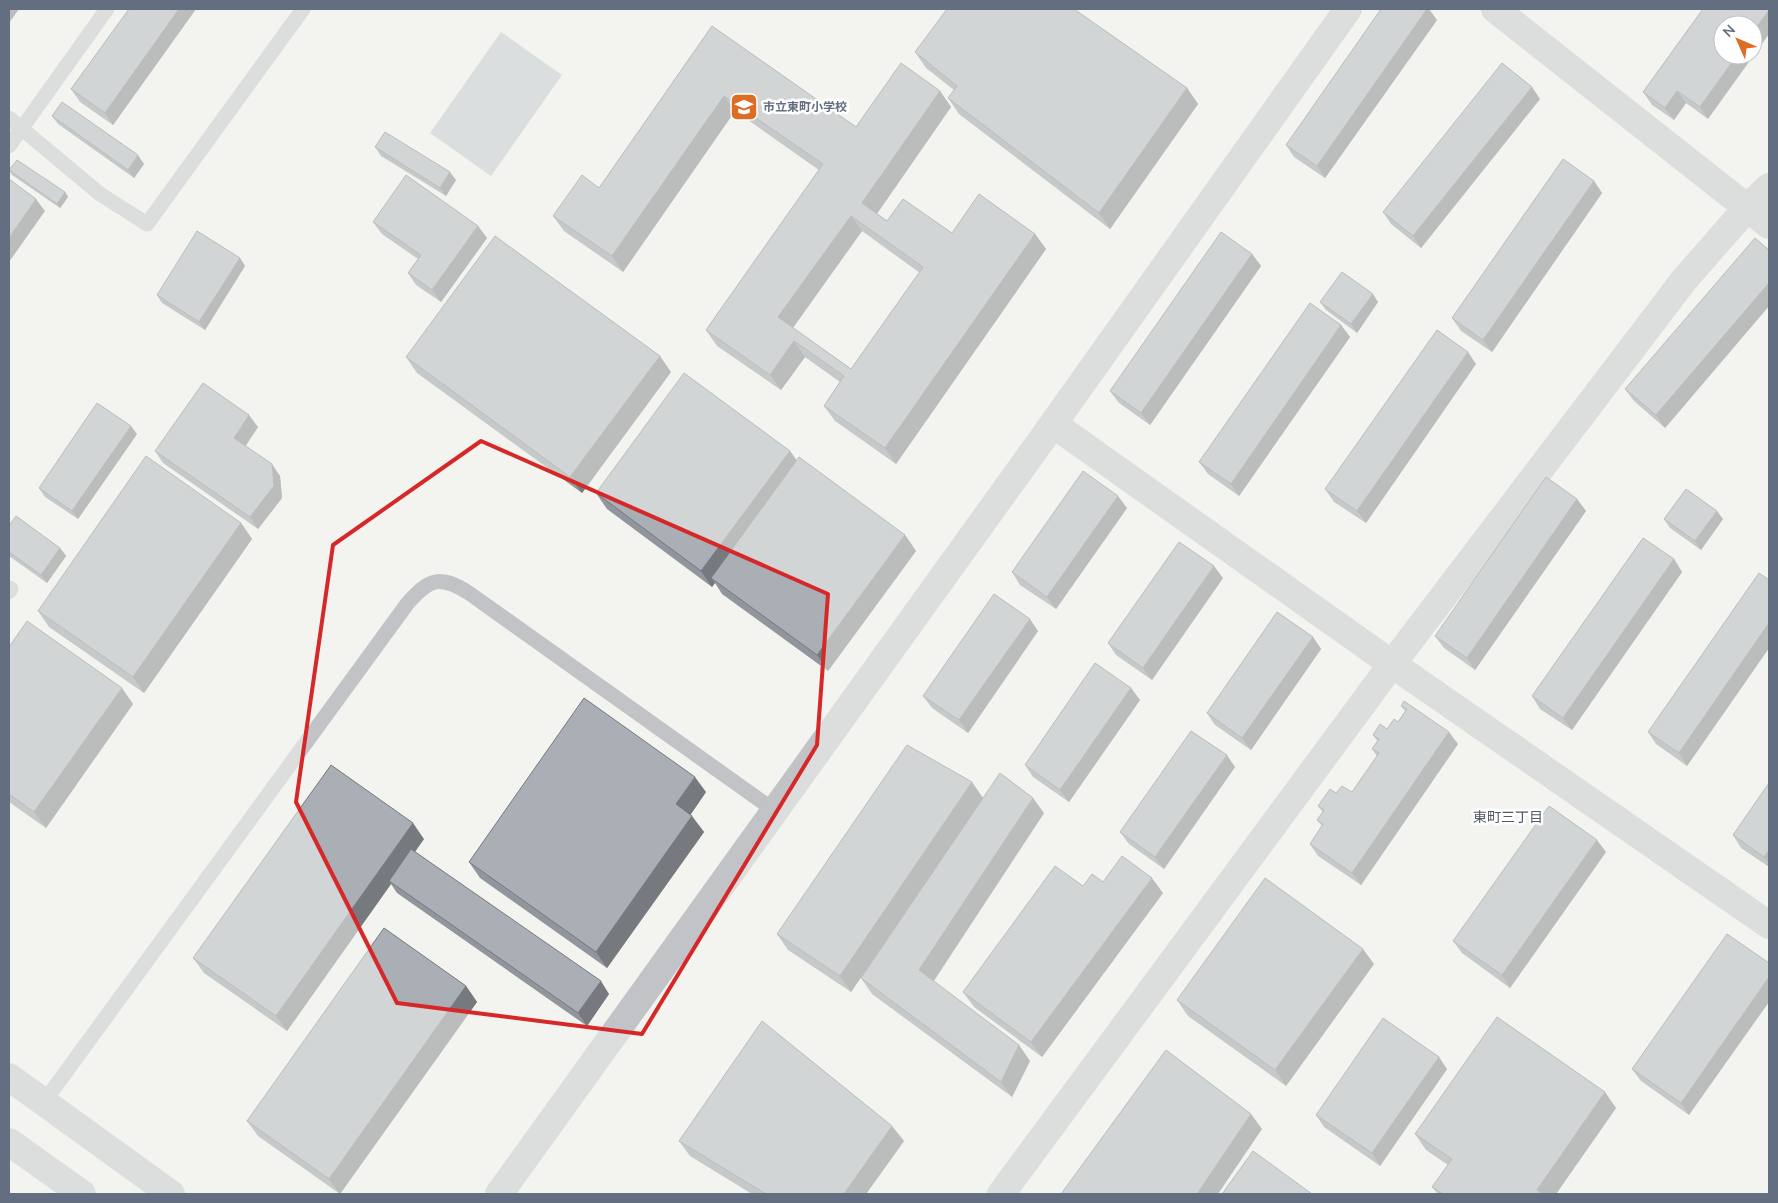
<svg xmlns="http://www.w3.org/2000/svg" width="1778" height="1203" font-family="'Nunito Sans','Noto Sans JP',sans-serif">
<rect width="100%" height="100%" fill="#f3f4ef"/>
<path fill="#bcc4cb" d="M501,32L562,75L491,176L430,133Z"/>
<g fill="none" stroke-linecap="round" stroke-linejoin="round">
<path stroke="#c1c3c7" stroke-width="15" d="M9,118L100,194L147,224L303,9
M9,146L107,9
M9,588L11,589L9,592
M44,1102L407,604C429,579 439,574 469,593L775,811"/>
<path stroke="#c1c3c7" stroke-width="28" d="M1495,9L1769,225
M1001,1194L1392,664L1684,280L1747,208L1769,187"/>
<path stroke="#c1c3c7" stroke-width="28" d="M1053,424L1392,664L1769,925
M9,1077L171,1194
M9,1142L82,1194
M499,1194L1053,424L1348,9"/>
</g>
<path fill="#91969c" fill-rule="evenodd" d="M129,9H196L113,125L80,102L71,89Z
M1703,9L1708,119L1686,103L1674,120L1652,105L1643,92Z
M1437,20L1325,178L1294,157L1286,145Z
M712,26L856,127L940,91L951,107L877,214L887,221L952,233L1035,234L1046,249L896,464L835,421L824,406L840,382L805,357L781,390L717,346L706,330L819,170L735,111L623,272L564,231L553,216L599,188ZM862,231L920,273L851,369L793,328Z
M915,52L1187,88L1198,104L1110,229L959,114L948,98L954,90L926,68Z
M1540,99L1421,248L1391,224L1383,212Z
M52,116L144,164L134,178L58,124Z
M375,147L456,180L446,196L381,156Z
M9,170L65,192L68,197L60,208L12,175Z
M1594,181L1602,193L1492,352L1461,331L1452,318Z
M373,222L478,226L487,238L441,302L416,285L408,273L418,259L382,234Z
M1769,250V306L1665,428L1634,401L1625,389Z
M1252,254L1261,266L1150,425L1119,403L1110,391Z
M240,258L245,266L205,330L162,303L157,295Z
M1320,302H1378L1357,333L1326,310Z
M1341,325L1350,337L1239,496L1208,474L1199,462Z
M406,357L671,372L582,493L417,373Z
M1476,364L1366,523L1334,502L1325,489Z
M258,427L245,446L280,476L282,498L258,529L163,463L155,451Z
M137,434L78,519L45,497L39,488Z
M790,451L797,461L905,535L916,551L828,671L722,594L715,583L712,587L607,509L596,493Z
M1577,499L1586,511L1475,670L1444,648L1435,636Z
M1127,508L1056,609L1020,585L1012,572Z
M1664,519H1723L1701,550L1670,528Z
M241,523L252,539L144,693L49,627L38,611Z
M9,526L60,548L66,556L47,583L9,556Z
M1674,559L1682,572L1572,730L1540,709L1532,696Z
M1223,578L1152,680L1116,655L1108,643Z
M1769,580V648L1687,766L1656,744L1648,732Z
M1038,631L968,733L932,708L923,696Z
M1313,637L1321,649L1251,750L1215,725L1207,713Z
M9,647L133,704L46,828L9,802Z
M1131,688L1140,700L1069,802L1033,777L1025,765Z
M1401,706L1458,744L1361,885L1318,856L1310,844L1322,826L1317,820L1323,812L1318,806L1336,793L1352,792L1377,756L1372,749L1378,742L1373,735L1387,729L1398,722L1405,711Z
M1235,767L1164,869L1129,844L1120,832Z
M1769,783V867L1741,848L1733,835Z
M706,792L690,815L704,832L607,968L480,878L469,862Z
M983,798L1044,813L934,981L1030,1061L1012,1097L872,994L861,978L944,855L851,992L788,950L777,934Z
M424,839L415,852L609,994L587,1026L397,893L391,884L287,1031L204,973L193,958Z
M1606,852L1510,988L1462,953L1453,941Z
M1103,882L1163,893L1042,1057L974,1007L963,992L1083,886Z
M1769,963L1689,1115L1641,1081L1632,1069Z
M1374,964L1286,1086L1188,1016L1177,1000Z
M466,986L477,1002L340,1194L258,1136L247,1121Z
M1447,1069L1380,1166L1324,1127L1316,1115Z
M1616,1108L1556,1194H1438L1432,1187L1448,1165L1426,1150L1415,1134Z
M679,1141H904L866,1194H752L690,1156Z"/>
<path fill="#767a7f" d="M9,9H19L9,23Z
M179,9H196L113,125L105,113Z
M1427,9H1429L1437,20L1325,178L1317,166Z
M1769,10V34L1708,119L1700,107L1737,55H1753V32Z
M1532,87L1540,99L1421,248L1413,236Z
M1187,88L1198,104L1110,229L1099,213Z
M940,91L951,107L873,219L862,203Z
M1677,91L1686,103L1674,120L1665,108Z
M724,96L735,111L623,272L612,256Z
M138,155L144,164L134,178L128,170Z
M450,172L456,180L446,196L440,188Z
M1594,181L1602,193L1492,352L1483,340Z
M65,192L68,197L60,208L57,204Z
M36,199L45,211L9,262V238Z
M851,216L862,231L789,333L778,317Z
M478,226L487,238L441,302L432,290Z
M1035,234L1046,249L896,464L885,448Z
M1252,254L1261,266L1150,425L1141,413Z
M240,258L245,266L205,330L199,322Z
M1769,283V306L1665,428L1656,415Z
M1373,294L1378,302L1357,333L1351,324Z
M1341,325L1350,337L1239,496L1231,484Z
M794,341L805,357L781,390L770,375Z
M1468,352L1476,364L1366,523L1357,511Z
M660,356L671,372L582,493L570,477Z
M249,415L258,427L243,450L234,438Z
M131,426L137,434L78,519L72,511Z
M790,451L801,467L711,578L715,583L712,587L701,571Z
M272,464L280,476L282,498L258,529L250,517Z
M1118,496L1127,508L1056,609L1047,597Z
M1577,499L1586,511L1475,670L1467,658Z
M1717,511L1723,519L1701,550L1695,541Z
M241,523L252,539L144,693L133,677Z
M905,535L916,551L828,671L817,655Z
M60,548L66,556L47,583L41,575Z
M1674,559L1682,572L1572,730L1563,718Z
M1214,566L1223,578L1152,680L1143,668Z
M1030,619L1038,631L968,733L959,720Z
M1769,623V648L1687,766L1679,753Z
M1313,637L1321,649L1251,750L1242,738Z
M122,688L133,704L46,828L34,812Z
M1131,688L1140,700L1069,802L1060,790Z
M1449,732L1458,744L1361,885L1352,873Z
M1227,755L1235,767L1164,869L1155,857Z
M695,777L706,792L687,820L676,804Z
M972,782L983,798L851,992L840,976Z
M1033,798L1044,813L930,986L919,970Z
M692,816L704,832L607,968L596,952Z
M413,823L424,839L392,883L389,881L391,884L287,1031L276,1016Z
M1597,840L1606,852L1510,988L1502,975Z
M1769,850V865L1764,857Z
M1152,878L1163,893L1042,1057L1031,1042Z
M1363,949L1374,964L1286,1086L1275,1070Z
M1769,977V1002L1689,1115L1681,1103Z
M601,981L609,994L587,1026L578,1013Z
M466,986L477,1002L340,1194L329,1179Z
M1019,1045L1030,1061L1012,1097L1001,1082Z
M1439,1057L1447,1069L1380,1166L1372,1153Z
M1605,1092L1616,1108L1556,1194H1540L1537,1190Z
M1251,1114L1262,1129L1218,1194H1197Z
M892,1126L904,1141L866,1194H844Z"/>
<path fill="#a9afb5" stroke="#767a7f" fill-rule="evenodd" d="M129,9H179L105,113L71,89Z
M947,9H1074L1187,88L1099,213L948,98L957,86L915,52Z
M1381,9H1427L1317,166L1286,145Z
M1703,9H1769V10L1753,32V25H1723V55H1737L1700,107L1677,91L1665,108L1643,92Z
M712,26L856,127L901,63L940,91L862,203L887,221L903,199L952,233L979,194L1035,234L885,448L824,406L844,376L794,341L770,375L706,330L823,164L724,96L612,256L553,216L582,175L599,188ZM851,216L923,267L851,369L778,317Z
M1502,63L1532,87L1413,236L1383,212Z
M62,102L138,155L128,170L52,116Z
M385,132L450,172L440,188L375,147Z
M1563,159L1594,181L1483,340L1452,318Z
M17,160L65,192L57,204L9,170Z
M406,175L478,226L432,290L408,273L421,255L373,222Z
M9,179L36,199L9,238Z
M197,231L240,258L199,322L157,295Z
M1221,232L1252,254L1141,413L1110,391Z
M495,236L660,356L570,477L406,357Z
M1755,238L1769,250V283L1656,415L1625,389Z
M1342,272L1373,294L1351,324L1320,302Z
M1310,303L1341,325L1231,484L1199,462Z
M1437,330L1468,352L1357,511L1325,489Z
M684,373L790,451L701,571L596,493Z
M203,383L249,415L234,438L272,464L274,486L250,517L155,451Z
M97,403L131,426L72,511L39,488Z
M146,456L241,523L133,677L38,611Z
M799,457L905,535L817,655L711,578Z
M1083,471L1118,496L1047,597L1012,572Z
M1546,477L1577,499L1467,658L1435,636Z
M1686,489L1717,511L1695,541L1664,519Z
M16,516L60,548L41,575L9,552V526Z
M1643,538L1674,559L1563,718L1532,696Z
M1179,542L1214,566L1143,668L1108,643Z
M1759,573L1769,580V623L1679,753L1648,732Z
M994,594L1030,619L959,720L923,696Z
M1277,612L1313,637L1242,738L1207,713Z
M27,621L122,688L34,812L9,794V647Z
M1095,663L1131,688L1060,790L1025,765Z
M584,698L695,777L676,804L692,816L596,952L469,862Z
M1404,701L1449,732L1352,873L1310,844L1323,824L1317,820L1324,810L1318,806L1330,789L1336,793L1342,786L1352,792L1379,753L1372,749L1379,739L1373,735L1380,724L1387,729L1394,719L1398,722L1407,709L1401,706Z
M1191,731L1227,755L1155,857L1120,832Z
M907,745L972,782L840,976L777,934Z
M331,765L413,823L276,1016L193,958Z
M1000,773L1033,798L919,970L1019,1045L1001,1082L861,978Z
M1769,783V850L1764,857L1733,835Z
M1549,806L1597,840L1502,975L1453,941Z
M411,849L601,981L578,1013L389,881Z
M1122,856L1152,878L1031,1042L963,992L1055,866L1083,886L1092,874L1103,882Z
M1265,878L1363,949L1275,1070L1177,1000Z
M384,928L466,986L329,1179L247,1121Z
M1727,934L1769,963V977L1681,1103L1632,1069Z
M1497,1017L1605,1092L1537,1190L1543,1194H1443L1432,1187L1452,1159L1415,1134Z
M1383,1018L1439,1057L1372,1153L1316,1115Z
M762,1021L892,1126L844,1194H766L679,1141Z
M1166,1050L1251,1114L1197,1194H1061Z
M1253,1151L1312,1194H1222Z"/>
<path d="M0 0H1778V1203H0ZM481,441L828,594L817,745L642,1034L397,1003L296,802L333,545Z" fill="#f3f4ef" fill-opacity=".55" fill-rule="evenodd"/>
<path fill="none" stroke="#d62828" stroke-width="4" stroke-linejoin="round" d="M481,441L828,594L817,745L642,1034L397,1003L296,802L333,545Z"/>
<defs>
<g id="school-square" transform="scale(1.4375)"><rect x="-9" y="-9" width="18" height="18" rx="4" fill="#dd6c25" stroke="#fff"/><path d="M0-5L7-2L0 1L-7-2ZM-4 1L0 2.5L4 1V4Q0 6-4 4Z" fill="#fff"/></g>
</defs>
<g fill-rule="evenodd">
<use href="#school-square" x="744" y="107"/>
</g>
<g text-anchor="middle" stroke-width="5" stroke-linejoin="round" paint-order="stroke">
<g font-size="12" font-weight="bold" fill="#636f80" stroke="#fff" text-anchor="start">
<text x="763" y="111">市立東町小学校</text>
</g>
<g font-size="14" fill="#515965" stroke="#fff">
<text x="1508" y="822">東町三丁目</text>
</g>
</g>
<rect width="1778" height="1203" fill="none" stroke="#636f80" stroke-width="20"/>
<g transform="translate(1738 40) rotate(315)"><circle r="24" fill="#ffffff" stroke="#c1c5cc"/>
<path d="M0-4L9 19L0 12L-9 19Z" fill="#dd6c25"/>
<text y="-8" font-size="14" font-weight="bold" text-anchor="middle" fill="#636f80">N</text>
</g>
</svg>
